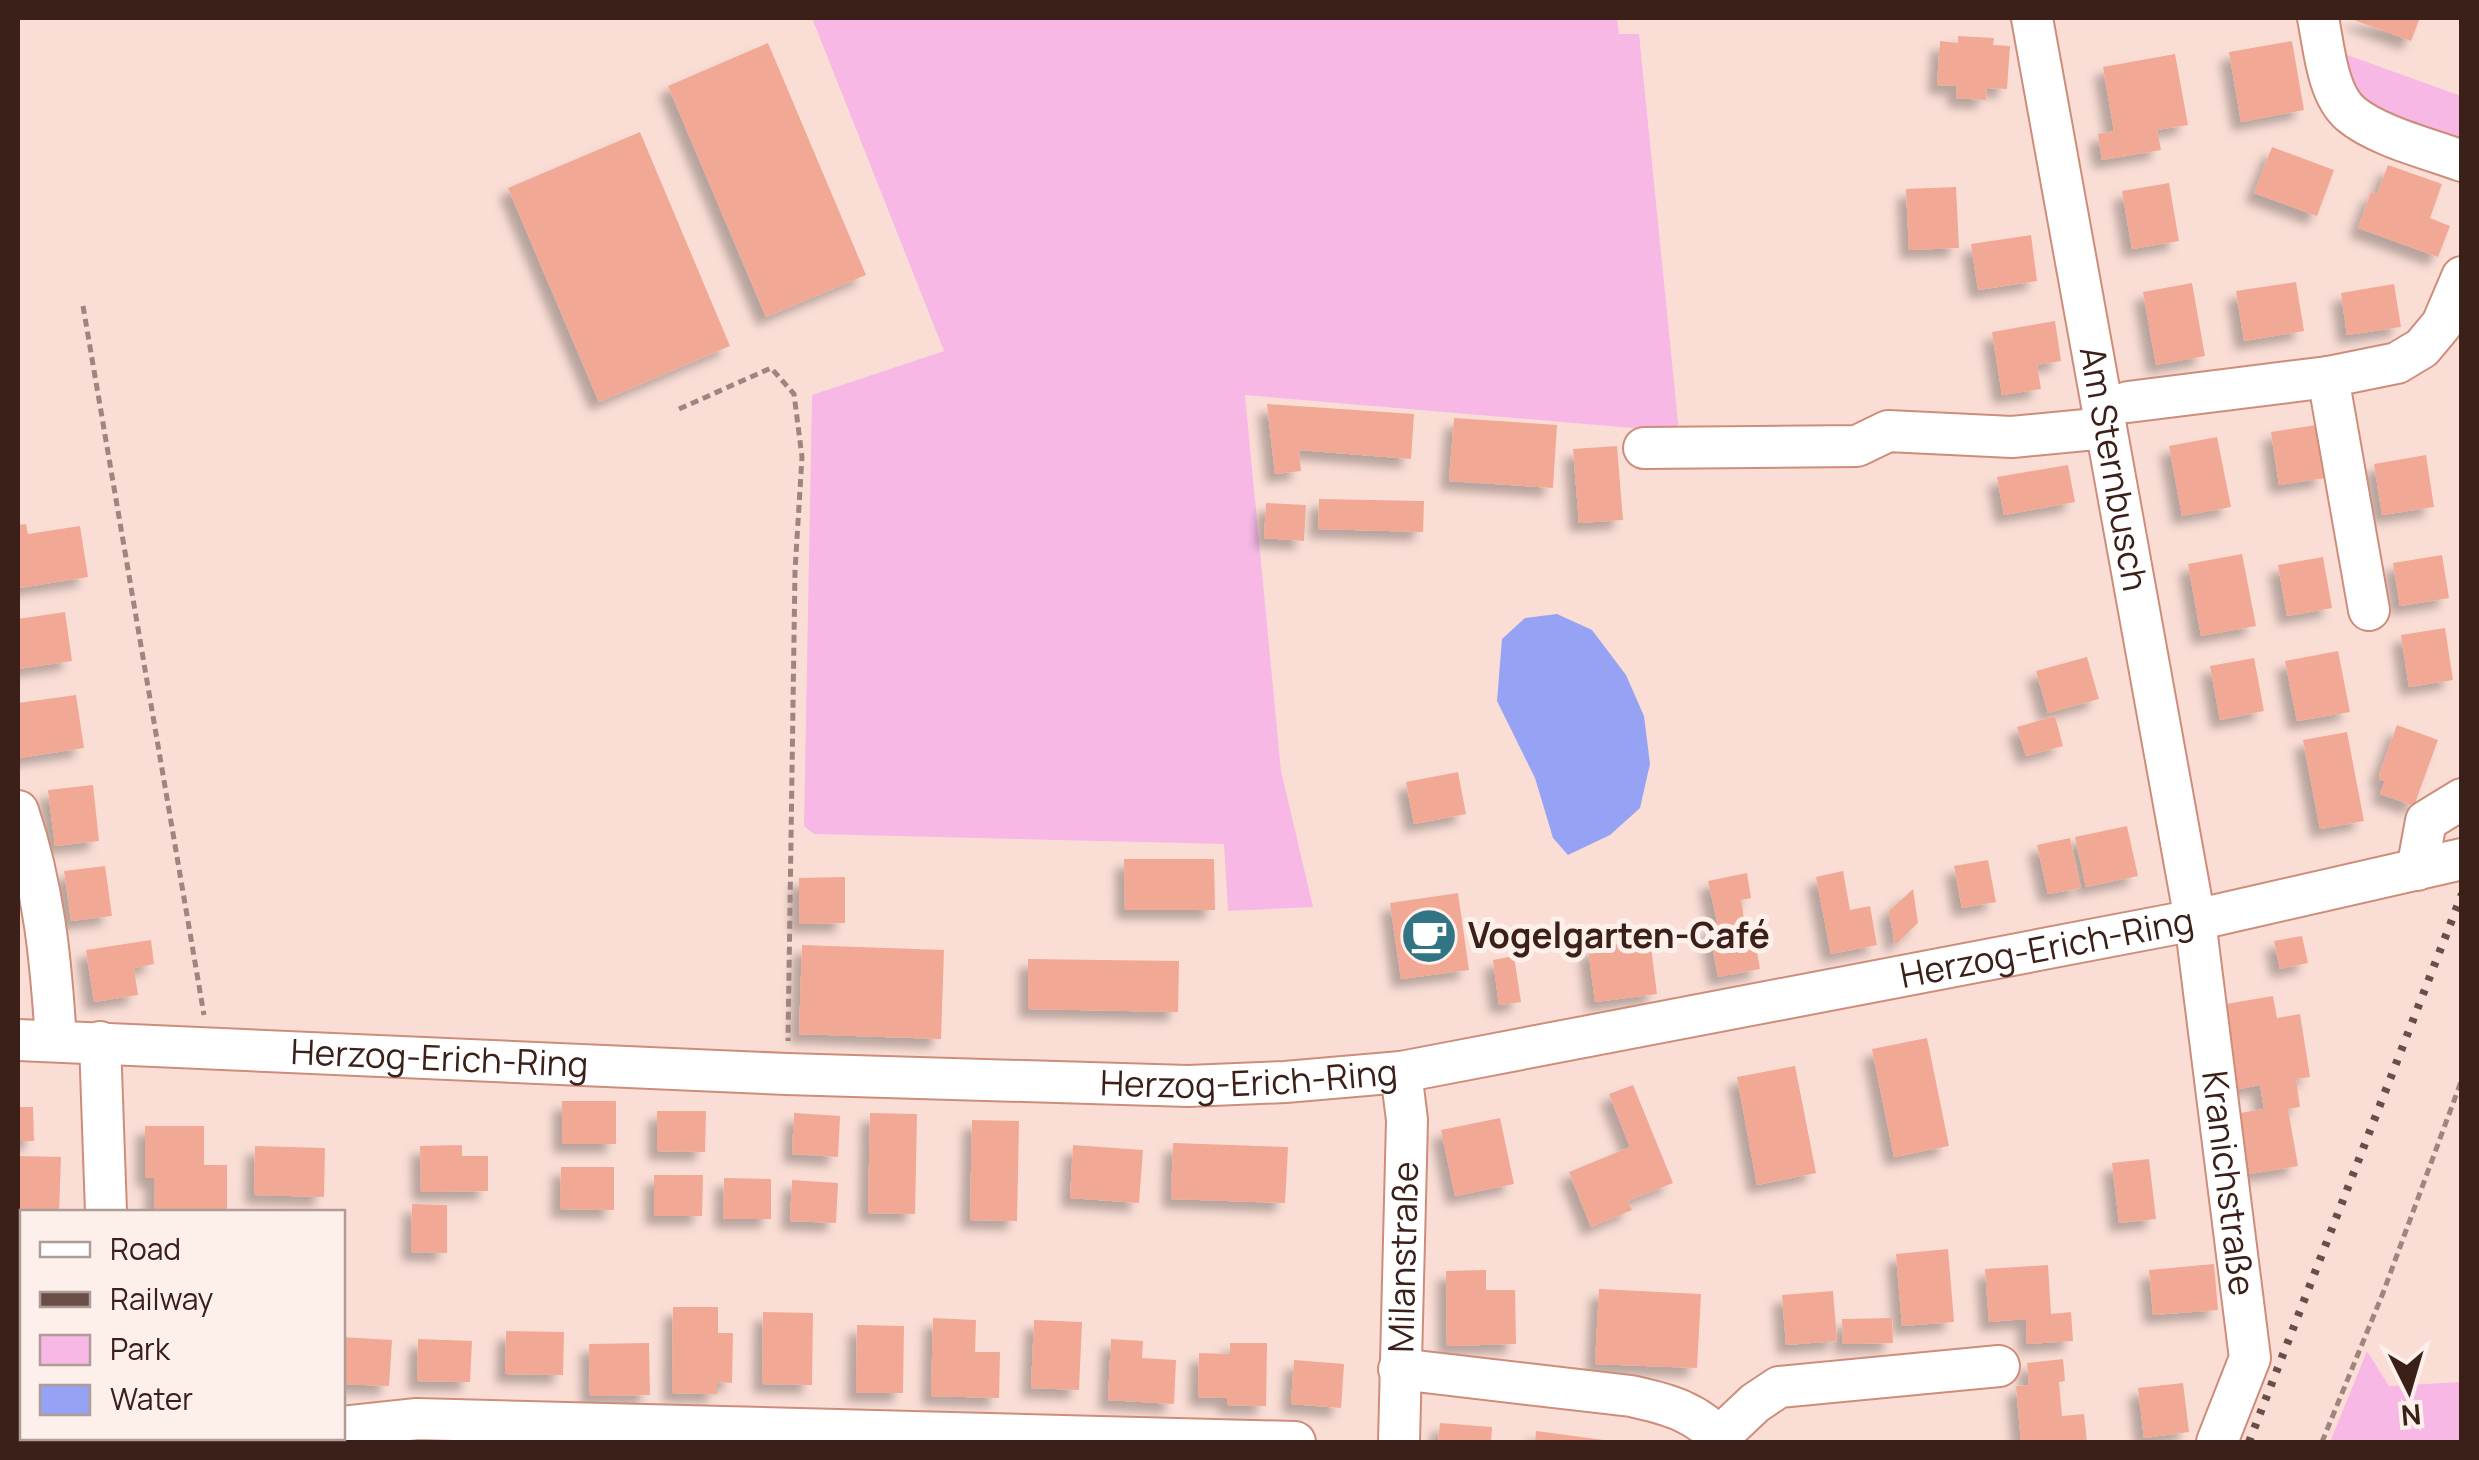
<svg xmlns="http://www.w3.org/2000/svg" width="2479" height="1460" font-family="Manrope,sans-serif">
<defs>
<filter id="shadow"><feDropShadow dx="-9" dy="9" stdDeviation="5" flood-color="#0004"/></filter>
</defs>
<rect width="100%" height="100%" fill="#faded6"/>
<path fill="#f7b8e6" d="M812,18H1617L1619,34H1639L1679,432L1245,395L1281,771L1313,907L1228,911L1224,844L814,834L804,826L812,395L944,351Z
M2339,52L2461,96V145L2380,116L2349,87Z
M2367,1351L2389,1386L2461,1382V1442H2330Z"/>
<path fill="#96a2f4" d="M1557,614L1592,630L1626,675L1644,716L1650,764L1640,808L1610,835L1568,855L1553,838L1535,778L1497,701L1502,639L1525,618Z"/>
<path fill="#f1a995" filter="url(#shadow)" d="M2355,18H2420L2411,41L2354,20Z
M1958,36L1994,38L1993,45L2010,46L2007,89L1987,88L1986,100L1956,98L1957,86L1937,85L1940,41L1958,43Z
M2292,41L2304,110L2241,122L2229,52Z
M768,43L866,275L766,317L668,86Z
M2175,54L2188,125L2157,130L2161,150L2102,160L2098,134L2114,131L2103,67Z
M640,132L730,346L599,402L508,188Z
M2272,147L2334,170L2317,216L2254,193Z
M2388,165L2442,184L2430,218L2450,226L2438,257L2358,228L2371,192L2377,194Z
M2169,183L2179,241L2132,249L2122,191Z
M1956,187L1959,248L1909,250L1906,189Z
M2031,235L2037,281L1978,290L1971,244Z
M2296,282L2304,331L2244,341L2236,291Z
M2192,283L2205,356L2156,365L2143,292Z
M2394,284L2401,327L2347,335L2341,293Z
M2055,321L2061,361L2037,365L2041,389L2002,395L1992,332Z
M1267,404L1414,414L1411,459L1299,450L1301,471L1275,474Z
M1454,418L1557,425L1553,488L1449,481Z
M2316,425L2325,478L2279,485L2271,432Z
M2217,437L2231,507L2182,516L2169,446Z
M1617,446L1623,520L1579,523L1573,449Z
M2426,455L2434,507L2382,515L2374,464Z
M2068,465L2075,502L2004,515L1997,477Z
M1319,499L1424,501L1423,532L1318,529Z
M1266,503L1306,505L1304,541L1264,538Z
M26,524L28,534L80,526L88,577L19,588L18,525Z
M2242,554L2256,626L2201,636L2188,564Z
M2442,555L2449,598L2400,606L2393,563Z
M2323,557L2332,608L2287,616L2278,565Z
M65,612L72,661L18,669V619Z
M2445,628L2453,680L2409,687L2401,635Z
M2338,651L2350,712L2297,721L2285,661Z
M2087,657L2099,699L2048,713L2036,671Z
M2254,658L2264,711L2220,720L2210,666Z
M76,695L84,748L19,758L18,703Z
M2055,716L2063,746L2026,756L2017,727Z
M2397,725L2438,740L2414,806L2380,794L2385,781L2379,779L2380,772Z
M2347,732L2364,821L2320,829L2303,740Z
M1458,772L1466,814L1414,824L1406,782Z
M93,785L99,841L55,846L48,790Z
M2127,826L2138,876L2086,887L2075,837Z
M2070,838L2081,888L2048,894L2037,845Z
M1124,859H1214L1215,910H1125Z
M1988,860L1996,902L1962,908L1954,866Z
M105,866L112,916L71,921L64,871Z
M1843,871L1850,910L1870,906L1877,945L1831,954L1816,877Z
M1747,873L1751,898L1741,900L1744,919L1751,918L1760,969L1718,977L1709,928L1718,926L1708,881Z
M845,877V923L799,924V878Z
M1913,889L1918,923L1895,945L1889,911Z
M1458,893L1469,970L1401,979L1390,903Z
M2302,936L2308,963L2280,969L2274,941Z
M151,940L154,964L134,968L138,995L94,1002L86,950Z
M1650,940L1657,994L1595,1002L1588,948Z
M802,945L944,950L941,1039L799,1034Z
M1514,956L1521,1002L1499,1005L1493,960Z
M1028,959L1179,961L1178,1012L1028,1009Z
M2273,996L2277,1018L2300,1014L2310,1077L2296,1079L2300,1107L2288,1109L2298,1166L2250,1174L2240,1113L2264,1109L2260,1085L2234,1090L2220,1005Z
M1927,1038L1949,1146L1894,1157L1872,1049Z
M1795,1066L1816,1173L1757,1185L1737,1077Z
M1633,1085L1673,1183L1628,1201L1632,1210L1591,1227L1569,1172L1630,1147L1609,1094Z
M562,1101H616V1144H562Z
M18,1107H33L34,1141H18Z
M657,1111H706L705,1152L657,1151Z
M794,1113L840,1116L838,1157L792,1154Z
M870,1113L917,1114L915,1214L868,1213Z
M1500,1118L1514,1184L1455,1196L1441,1130Z
M972,1120L1019,1121L1017,1221L970,1220Z
M145,1126H204V1165H227V1212H154V1178H145Z
M1173,1143L1288,1147L1285,1203L1171,1199Z
M462,1145V1156H488V1191L421,1192L420,1146Z
M1073,1145L1143,1150L1139,1203L1070,1198Z
M255,1146L325,1148L324,1197L254,1195Z
M18,1156L61,1157L59,1212H22V1216H18Z
M2149,1159L2156,1219L2119,1223L2112,1163Z
M561,1167H614V1210L560,1209Z
M654,1175H703L702,1216H654Z
M724,1178L771,1179V1219H723Z
M792,1180L838,1183L836,1223L790,1221Z
M412,1204L447,1205V1253L411,1252Z
M22,1241V1341L18,1342V1243Z
M1948,1249L1954,1322L1902,1326L1896,1254Z
M2214,1264L2218,1310L2153,1315L2149,1270Z
M2048,1265L2051,1314L2071,1312L2073,1341L2027,1344L2026,1319L1989,1322L1985,1269Z
M1486,1270V1290H1515L1516,1344L1447,1346L1446,1271Z
M1599,1289L1701,1294L1697,1368L1595,1364Z
M1833,1291L1837,1341L1786,1345L1782,1295Z
M673,1307H718V1333H733L732,1383L717,1382V1394L672,1393Z
M763,1312L813,1313L812,1385L762,1384Z
M933,1318L976,1320L975,1352H1000L999,1398L931,1396Z
M1892,1318L1893,1343L1843,1344L1842,1319Z
M1034,1320L1082,1322L1079,1390L1031,1388Z
M857,1325L904,1326L903,1393H856Z
M506,1331L564,1332L563,1375L505,1374Z
M342,1337L392,1340L389,1386L342,1384Z
M418,1339L472,1341L470,1382L417,1381Z
M1111,1339L1143,1341L1142,1358L1176,1360L1174,1404L1108,1400Z
M649,1343L650,1395L590,1396L589,1344Z
M1230,1343H1267L1266,1406L1227,1405V1398L1198,1397L1199,1353L1230,1354Z
M2063,1359L2065,1381L2059,1382L2062,1416L2084,1414L2087,1442H2021L2016,1386L2029,1385L2027,1363Z
M1294,1360L1344,1364L1341,1408L1291,1404Z
M2183,1383L2189,1432L2144,1438L2138,1388Z
M1440,1423L1492,1427L1491,1442H1438Z
M1536,1431L1604,1440V1442H1535Z"/>
<g fill="none" stroke-linecap="round" stroke-linejoin="round">
<g stroke="#cd8d7a" stroke-width="44">
<g id="minor">
<path id="s1" d="M2032,18L2195,920L2250,1358L2217,1442"/>
<path d="M2318,18C2324,47 2327,94 2351,114C2377,136 2430,149 2462,161"/>
<path d="M2328,377L2369,610"/>
<path d="M2128,402L2328,377L2397,363L2422,348L2442,324L2462,277"/>
<path d="M1644,448L1857,446L1888,431L2012,437L2106,428"/>
<path d="M18,811C44,887 51,961 56,1041"/>
<path d="M2417,870L2426,821L2462,799"/>
<path id="s2" d="M18,1040L787,1074L1188,1086L1285,1082L1401,1072L2195,920L2462,859"/>
<path d="M100,1042L106,1212"/>
<path d="M1399,1369L1631,1396C1668,1404 1698,1412 1723,1442"/>
<path d="M342,1427L417,1419L1295,1442"/>
<path d="M1719,1437L1755,1403L1779,1387L1999,1366"/>
<path d="M139,1438L140,1442"/>
<path d="M251,1442L272,1438"/>
<path id="s3" d="M1399,1442L1407,1120L1401,1072"/>
</g>
</g>
<path stroke="#a0857e" stroke-width="5" stroke-dasharray="8 5" stroke-linecap="butt" d="M83,306L204,1015
M679,409L771,368L794,394L802,457L795,571L788,1041
M2322,1442L2383,1293L2462,1079"/>
<use href="#minor" stroke="#fff" stroke-width="40"/>
<path stroke="#694e47" stroke-width="8" stroke-dasharray="5 10" stroke-linecap="butt" d="M2249,1442L2462,894"/>
</g>
<defs>
<g id="cafe-disc" transform="scale(2.875)"><circle r="9.5" fill="#317484" stroke="#fdefea"/><path d="M-5.5-4.5H6V0H3Q3 3.5 0 3.5H-2.5Q-5.5 3.5-5.5 0ZM3-3.2v2h1.7v-2ZM-6 4.5H4V6H-6Z" fill="#fff"/></g>
</defs>
<g fill-rule="evenodd">
<use href="#cafe-disc" x="1429" y="936"/>
</g>
<g text-anchor="middle" stroke-width="10" stroke-linejoin="round" paint-order="stroke">
<g font-size="35" fill="#3a2019" stroke="#fdefea">
<text dy="12" stroke="none"><textPath href="#s1" startOffset="458">Am Sternbusch</textPath></text>
<text dy="12" stroke="none"><textPath href="#s2" startOffset="2042">Herzog-Erich-Ring</textPath></text>
<text dy="12" stroke="none"><textPath href="#s2" startOffset="422">Herzog-Erich-Ring</textPath></text>
<text dy="12" stroke="none"><textPath href="#s2" startOffset="1232">Herzog-Erich-Ring</textPath></text>
<text dy="12" stroke="none"><textPath href="#s1" startOffset="1182">Kranichstraße</textPath></text>
<text dy="12" stroke="none"><textPath href="#s3" startOffset="185">Milanstraße</textPath></text>
</g>
<g font-size="35" font-weight="bold" fill="#3a2019" stroke="#fdefea" text-anchor="start">
<text x="1468" y="948">Vogelgarten-Café</text>
</g>
</g>
<rect width="2479" height="1460" fill="none" stroke="#3a2019" stroke-width="40"/>
<rect x="20" y="1210" width="325" height="230" fill="#fdefea" stroke="#af9c96" stroke-width="2.5"/>
<rect x="40" y="1242" width="50" height="15" fill="#ffffff" stroke="#af9c96" stroke-width="2.5"/>
<text x="110" y="1260" font-size="30" fill="#3a2019">Road</text>
<rect x="40" y="1292" width="50" height="15" fill="#694e47" stroke="#af9c96" stroke-width="2.5"/>
<text x="110" y="1310" font-size="30" fill="#3a2019">Railway</text>
<rect x="40" y="1335" width="50" height="30" fill="#f7b8e6" stroke="#af9c96" stroke-width="2.5"/>
<text x="110" y="1360" font-size="30" fill="#3a2019">Park</text>
<rect x="40" y="1385" width="50" height="30" fill="#96a2f4" stroke="#af9c96" stroke-width="2.5"/>
<text x="110" y="1410" font-size="30" fill="#3a2019">Water</text>
<g transform="translate(2409 1390) rotate(175)" stroke="#fdefea" stroke-width="8" paint-order="stroke">
<path d="M0-8L18 38L0 25L-18 38Z" fill="#3a2019"/>
<text y="-15" font-size="28" font-weight="bold" text-anchor="middle" fill="#3a2019">N</text>
</g>
</svg>
